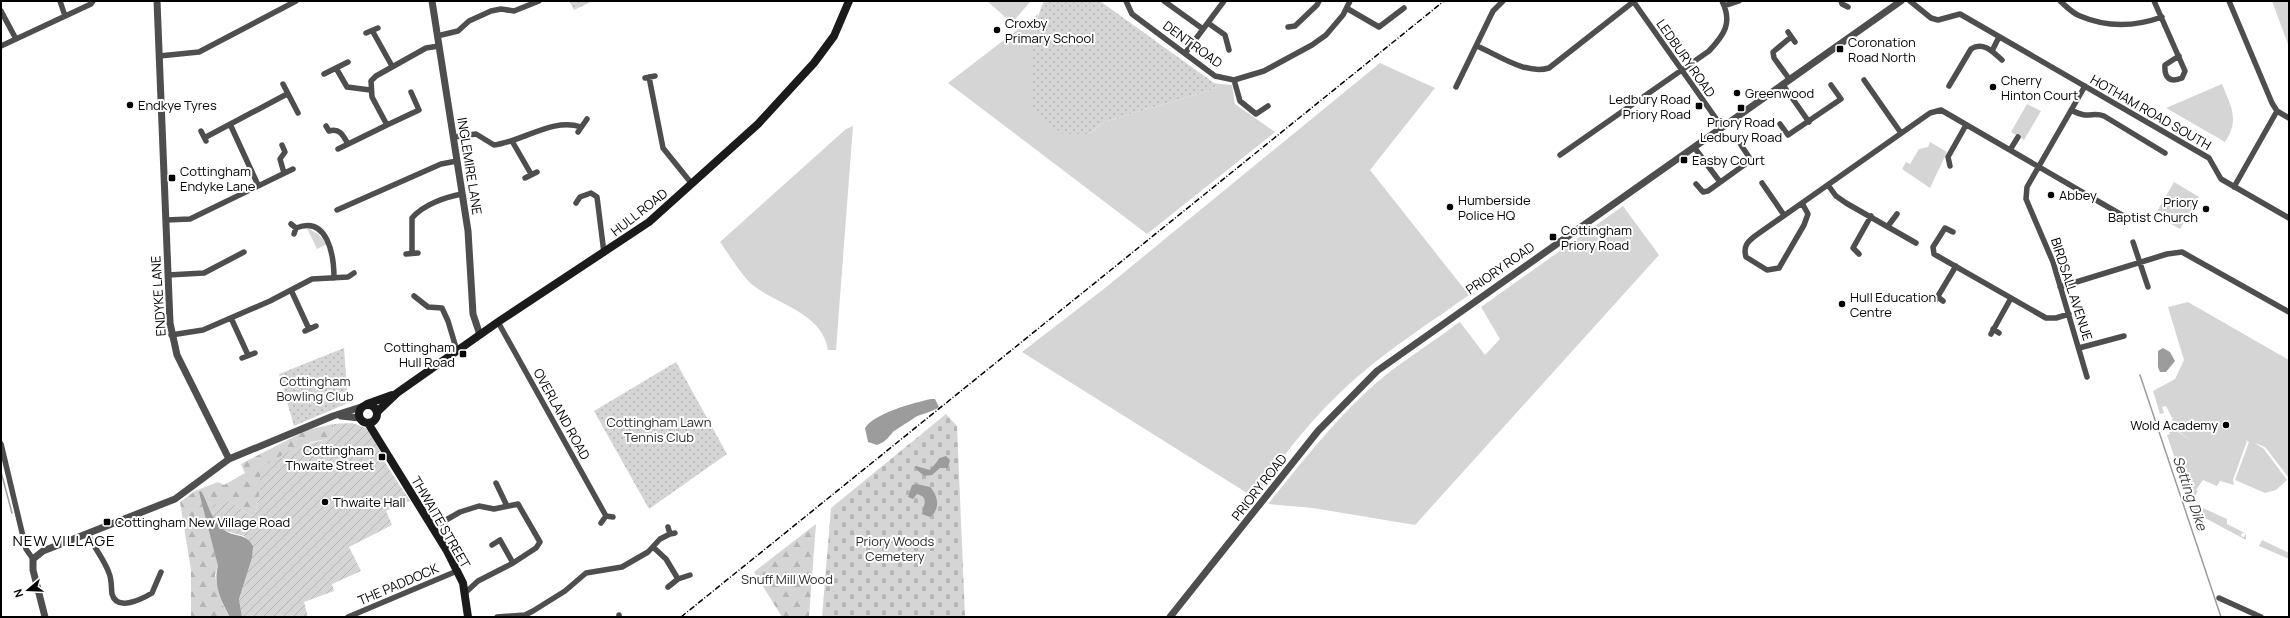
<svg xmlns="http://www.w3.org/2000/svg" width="2290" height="618" font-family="Manrope,sans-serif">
<defs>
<pattern id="forest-firs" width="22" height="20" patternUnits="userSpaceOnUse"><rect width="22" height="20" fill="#d5d5d5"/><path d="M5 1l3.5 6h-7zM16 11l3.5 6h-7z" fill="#b5b5b5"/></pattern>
<pattern id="cemetery-stones" width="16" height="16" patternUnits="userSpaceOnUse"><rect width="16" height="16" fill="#d5d5d5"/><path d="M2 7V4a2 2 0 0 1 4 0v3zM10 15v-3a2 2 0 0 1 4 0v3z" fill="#b5b5b5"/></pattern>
<pattern id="park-dots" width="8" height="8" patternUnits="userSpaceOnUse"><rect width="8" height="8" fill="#d5d5d5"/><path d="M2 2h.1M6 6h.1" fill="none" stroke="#b5b5b5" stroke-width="1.8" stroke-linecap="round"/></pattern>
<pattern id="garden-furrows" width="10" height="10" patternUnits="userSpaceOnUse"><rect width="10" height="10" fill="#d5d5d5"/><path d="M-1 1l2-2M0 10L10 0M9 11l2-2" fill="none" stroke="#b5b5b5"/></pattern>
</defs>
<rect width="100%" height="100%" fill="#fff"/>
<path fill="#d5d5d5" d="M987,1H1031L1012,23Z
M2272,1H2289V47Z
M1038,14L1035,43L1050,124L1062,134H1089L1104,122L1211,90L1221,84L1232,85L1235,104L1275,132L1147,234L948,83Z
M1380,63L1435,88L1370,170L1469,295C1434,320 1396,344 1363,372C1321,407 1284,452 1255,498L1022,352L1105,288Z
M2222,84C2231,107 2240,119 2225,142L2166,108Z
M2027,104L2041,111L2024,140L2011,132Z
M853,126L836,350H828C823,314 779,305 754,286C742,277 729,254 720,242L846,129Z
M1930,142L1947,152L1930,188L1902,169L1906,162L1910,164L1919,149L1928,147Z
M2174,182L2199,197L2180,229L2155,215Z
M1623,206L1659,255L1415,525L1313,508L1268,504C1299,466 1329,427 1365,393C1393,366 1427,347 1458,323L1460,322L1485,355L1500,339L1481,307Z
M307,228L318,234L327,244L317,249Z
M2188,302L2289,360V478L2265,447L2255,443L2264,449L2287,480L2276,490L2265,493L2235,480L2249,442L2242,438L2247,441L2233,480L2234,485L2220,481L2217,486L2203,480L2196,490L2198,491L2192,503L2227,519V524L2245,533H2242L2241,536L2244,537L2246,533V540L2192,511L2167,435L2170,434L2169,432L2175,430L2192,441L2175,429L2172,419L2174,417L2172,418L2166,406L2162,407L2164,413L2160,414L2153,391L2175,379L2184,360L2168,307Z
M2262,540L2289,553V559L2259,546Z"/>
<path fill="url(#forest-firs)" d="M333,424L334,431L328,439L311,442L260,475V492L255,514L251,516L228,500L209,513L207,520L218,566L215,575L217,585L223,605L230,617H191V570L180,502L195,491L218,482L224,485L245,473L241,464L307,430Z
M816,524L809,617H782L754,572Z"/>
<path fill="url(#cemetery-stones)" d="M946,414L957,426L965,617H822L831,508Z"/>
<path fill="url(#park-dots)" d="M569,1H593L574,10Z
M1044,1H1100L1214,83L1221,84L1211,90L1104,122L1089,134H1062L1033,112C1030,80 1030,29 1044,1Z
M344,348L348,403L294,426L279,374Z
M676,362L727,454L649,509L594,411Z"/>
<path fill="url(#garden-furrows)" d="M352,423L369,429L387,466L410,501L386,511L392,525L349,547L361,571L332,584L334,591L304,602L308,617H242L239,599L252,558L249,542L244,536L223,530L209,513L214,505L228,500L251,516L255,514L260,492V475L265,465L296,447L328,439L334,431L333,424Z"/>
<path fill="#9c9c9c" d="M2163,348L2170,352L2175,361L2166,372H2160L2158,367V351Z
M931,399H935L939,407C931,413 922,413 914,418C910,421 895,430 893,432C887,439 885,442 877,445L868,442L865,428C875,413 913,403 931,399Z
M946,456L950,460L948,468H940L932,475L924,476L915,468L916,466L930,470L940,458Z
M917,484L930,487C939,496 940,510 930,517L922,514C923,505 930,498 917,494L913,499L908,497L912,485Z
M201,491C209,504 210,519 223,529C235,539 244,531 253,546L252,558L239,599L242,617H230C221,601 213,584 218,566L199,492Z"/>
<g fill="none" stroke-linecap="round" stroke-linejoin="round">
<path stroke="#9c9c9c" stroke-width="1.5" d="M2140,375L2221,617
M1,472L12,513"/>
<path stroke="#4e4e4e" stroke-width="5.5" d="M60,1L65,16
M1126,1L1132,14L1215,76L1234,80L1264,71L1312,45L1326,35L1343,15L1350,1
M1164,1L1203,29
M1633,1L1722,127
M1841,1L1842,4L1848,7
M1910,1L1931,18L1938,20L1960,14L2209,158L2221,179L2289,218
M2060,1C2066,6 2072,13 2080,16C2108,28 2134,27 2162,17
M2154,1L2185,71L2182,78C2170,83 2164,78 2165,65L2179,56
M2229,1L2272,103L2277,111L2289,118
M1724,6L1739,1
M1348,9L1379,27L1404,8
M1,11L16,39
M1208,23L1225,35L1229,50
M1288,27L1295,26L1317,5L1319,1
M373,32L392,66
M1788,32L1795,42
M366,33L378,28
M437,36L458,31L469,21L491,11L501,9L514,11L539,1
M1,46L91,4L93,1
M1477,46C1498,55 1526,75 1549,68L1633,2
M1992,51L1999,37
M1186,52L1224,1
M159,56L199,52L296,1
M336,68L347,87L370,90
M324,74L348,62
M649,77L663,148L692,184
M645,78L655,76
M1234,80L1240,101L1256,114L1268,106
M1790,80L1774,58L1773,52L1791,37
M1864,80L1901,133
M283,84L298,113
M1783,85L1809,122
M1949,86L1971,49C1983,41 1993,52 2002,60
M2085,86L2027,187L2026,199L2053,262L2087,377
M1456,87L1493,11L1503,1
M2071,110C2089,120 2092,111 2104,116L2165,153
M230,124L258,185
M1780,124L1788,135L1841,99L1831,85
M387,125L419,110L411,92
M326,126L329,131C340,128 343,135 348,144
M201,131L206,141
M578,132L587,119
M206,137L287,94
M454,137L476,134L494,145C522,142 553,117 581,127
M512,141L531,174
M282,145L285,152L280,159L284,173
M1694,147L1720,182
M338,149L387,125L372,97L371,81L376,76L426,48L439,46
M2010,150L2018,137
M1560,155L1709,51C1724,35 1733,23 1722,1
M1950,166L1948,157L1966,125
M525,178L537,172
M1762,183L1784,215
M1696,184L1703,192L1708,191L1751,160L1741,145
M1828,185L1836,196L1846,203L1916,243
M2234,187L2277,111
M576,203L580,197L591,193L597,197L604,253
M1802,203L1808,214L1804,225L1779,268L1767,270L1746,257C1743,247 1747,242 1755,236L1930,113L1941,110L2127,218
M337,210L441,164L457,161
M166,220L190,219L293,169
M291,224L296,228L294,234
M1888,226L1897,214
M296,228C328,215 334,256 334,278
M1953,232L1945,228L1933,247L1934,254L2046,318H2056L2069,314
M2133,242L2148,287
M412,253V218C423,205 445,197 462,194
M406,254L418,253
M1859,254L1853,248L1871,216
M168,275L204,273L244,252
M2060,287L2167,254L2182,252L2289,312
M291,290L309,329
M414,296L428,307L442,308L448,321L457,351
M1938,297L1943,301
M1935,301L1956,266
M231,318L248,355
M498,322L606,516
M1993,329L1999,333
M305,331L316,326
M1991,334L2011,298
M171,335L203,330L270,301L312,279L348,277L354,273
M2079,348L2124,336
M242,358L255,353
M1,444L26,549L33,559
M496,483L507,506
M601,523L606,516L613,517
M668,527L670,534L675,533
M432,528L460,512L479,506L494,509L518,504L540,542L536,548L513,563L478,581L465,593
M88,534C94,548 104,559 109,573C112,580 111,587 112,594C117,612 142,599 152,593L161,572
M492,545L500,540L513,563
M653,547L666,559L678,579
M668,587L678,579L690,575
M2219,598L2261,617
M348,617L457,571
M497,617L525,615L533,611L565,591L586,573L622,567L648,552L660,539L670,534
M619,617V615"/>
<path stroke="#4e4e4e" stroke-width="7" d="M157,1L170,323L177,355L229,459
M432,1L468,231L473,314L480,335
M341,416L360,418
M45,617L33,570V559L43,551L175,499L229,459L333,416L361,407
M1170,617L1318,431L1377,371L1901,1"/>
<path stroke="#1b1b1b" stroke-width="8" d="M367,404L392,395
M359 414a9 9 0 1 1 18 0a9 9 0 1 1-18 0Z
M377,412L397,393L498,322L649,222L758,124L814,63L834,36L849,1
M368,423L447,551L463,583L468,617"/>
<path stroke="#000" stroke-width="1.5" stroke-dasharray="6 2 1 2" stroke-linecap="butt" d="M681,617L1444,1"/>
</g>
<g fill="#000" stroke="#fff" stroke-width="1.5">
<circle cx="997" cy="30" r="4"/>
<rect x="1836" y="45" width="8" height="8" rx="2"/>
<circle cx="1993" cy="87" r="4"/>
<circle cx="1737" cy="93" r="4"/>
<circle cx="130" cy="105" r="4"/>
<rect x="1695" y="102" width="8" height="8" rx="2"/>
<rect x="1737" y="104" width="8" height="8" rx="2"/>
<rect x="1680" y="156" width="8" height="8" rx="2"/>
<rect x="168" y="174" width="8" height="8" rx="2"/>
<circle cx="2051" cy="195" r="4"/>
<circle cx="1450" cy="207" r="4"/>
<circle cx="2206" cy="209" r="4"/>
<rect x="1549" y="233" width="8" height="8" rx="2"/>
<circle cx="1842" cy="304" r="4"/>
<rect x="459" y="350" width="8" height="8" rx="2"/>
<circle cx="2226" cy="425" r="4"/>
<rect x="378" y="453" width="8" height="8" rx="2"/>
<circle cx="325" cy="502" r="4"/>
<rect x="103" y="518" width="8" height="8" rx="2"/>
</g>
<g text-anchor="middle" stroke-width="4" stroke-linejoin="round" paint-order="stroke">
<g font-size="13" fill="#000" stroke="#fff" text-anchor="start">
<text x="1005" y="28">Croxby<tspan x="1005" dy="15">Primary School</tspan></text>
<text x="1848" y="47">Coronation<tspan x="1848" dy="15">Road North</tspan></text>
<text x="2001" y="85">Cherry<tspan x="2001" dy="15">Hinton Court</tspan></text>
<text x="1745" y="98">Greenwood</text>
<text x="1691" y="104" text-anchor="end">Ledbury Road<tspan x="1691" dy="15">Priory Road</tspan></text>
<text x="138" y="110">Endkye Tyres</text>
<text x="1741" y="127" text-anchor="middle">Priory Road<tspan x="1741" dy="15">Ledbury Road</tspan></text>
<text x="1692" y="165">Easby Court</text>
<text x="180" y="176">Cottingham<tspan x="180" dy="15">Endyke Lane</tspan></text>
<text x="2059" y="200">Abbey</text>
<text x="1458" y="205">Humberside<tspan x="1458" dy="15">Police HQ</tspan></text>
<text x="2198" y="207" text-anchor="end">Priory<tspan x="2198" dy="15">Baptist Church</tspan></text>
<text x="1561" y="235">Cottingham<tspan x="1561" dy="15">Priory Road</tspan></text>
<text x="1850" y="302">Hull Education<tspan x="1850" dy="15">Centre</tspan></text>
<text x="455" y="352" text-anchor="end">Cottingham<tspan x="455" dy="15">Hull Road</tspan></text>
<text x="2218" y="430" text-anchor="end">Wold Academy</text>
<text x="374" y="455" text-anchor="end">Cottingham<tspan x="374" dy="15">Thwaite Street</tspan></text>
<text x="333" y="507">Thwaite Hall</text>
<text x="115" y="527">Cottingham New Village Road</text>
</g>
<g font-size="13" fill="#000" stroke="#fff">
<text transform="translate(1193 44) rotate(36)" y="5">DENT ROAD</text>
<text transform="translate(1686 58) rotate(55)" y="5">LEDBURY ROAD</text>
<text transform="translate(2151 112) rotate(30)" y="5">HOTHAM ROAD SOUTH</text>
<text transform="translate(470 166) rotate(81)" y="5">INGLEMIRE LANE</text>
<text transform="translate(639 212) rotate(-38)" y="5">HULL ROAD</text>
<text transform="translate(1500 268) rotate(-35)" y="5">PRIORY ROAD</text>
<text transform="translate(2072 289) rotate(72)" y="5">BIRDSALL AVENUE</text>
<text transform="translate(158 296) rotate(-94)" y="5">ENDYKE LANE</text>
<text transform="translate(562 414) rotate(61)" y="5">OVERLAND ROAD</text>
<text transform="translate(1259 487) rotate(-52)" y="5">PRIORY ROAD</text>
<text transform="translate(441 522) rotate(60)" y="5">THWAITE STREET</text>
<text transform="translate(398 584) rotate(-23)" y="5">THE PADDOCK</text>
</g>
<g font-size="13" fill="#2c2c2c" stroke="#fff">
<text x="315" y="386">Cottingham<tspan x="315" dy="15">Bowling Club</tspan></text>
<text x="659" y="427">Cottingham Lawn<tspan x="659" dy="15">Tennis Club</tspan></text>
<text x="895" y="546">Priory Woods<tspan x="895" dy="15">Cemetery</tspan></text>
<text x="787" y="584">Snuff Mill Wood</text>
</g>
<g font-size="14" font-style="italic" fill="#3d3d3d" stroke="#fff">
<text transform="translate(2190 493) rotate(71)" y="5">Setting Dike</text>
</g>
<g font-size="15" letter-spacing="1" fill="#000" stroke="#fff">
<text x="64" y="546">NEW VILLAGE</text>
</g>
</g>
<rect width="2290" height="618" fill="none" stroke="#000000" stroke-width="4"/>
<g transform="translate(28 590) rotate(251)" stroke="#ffffff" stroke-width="3" paint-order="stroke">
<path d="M0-3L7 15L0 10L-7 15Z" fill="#000000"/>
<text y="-6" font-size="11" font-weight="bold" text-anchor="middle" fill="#000000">N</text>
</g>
</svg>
